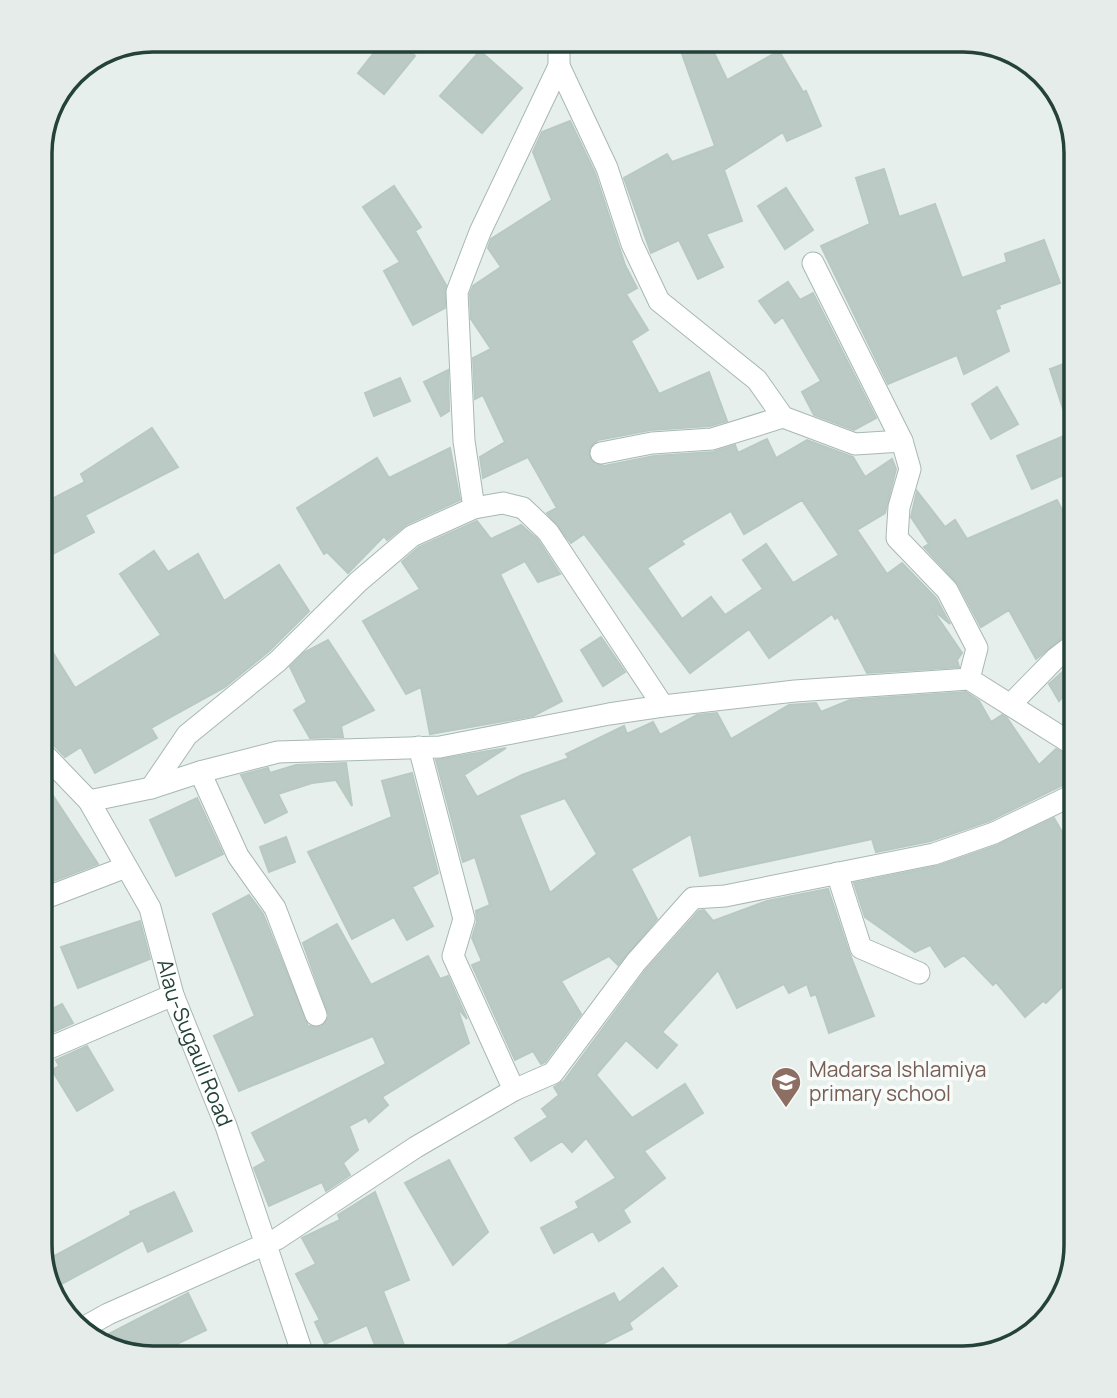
<svg xmlns="http://www.w3.org/2000/svg" width="1117" height="1398" font-family="Manrope,sans-serif">
<rect width="100%" height="100%" fill="#e6efeb"/>
<path fill="#bbcac4" stroke="#b8c9c2" stroke-width="2" fill-rule="evenodd" d="M384,40H396L415,56L384,94L358,73Z
M677,40H708L727,80L779,51L803,92L806,91L821,126L787,141L783,132L724,170L742,221L706,234L723,267L698,279L679,240L651,253L624,178L667,154L672,162L715,146Z
M480,51L522,88L482,133L440,96Z
M570,121L595,173L625,265L637,288L626,294L648,330L631,341L659,394L709,372L727,421L710,426L651,430L598,440L589,448L591,461L604,466L654,456L713,452L735,445L738,453L767,439L776,458L807,440L853,457L865,477L892,459L896,469L885,513L857,530L887,574L902,563L936,598L950,624L932,609L962,653L957,660L959,667L867,673L838,617L835,619L832,614L769,658L749,629L690,673L584,534L571,543L547,513L557,508L528,457L483,478L480,457L505,442L483,395L475,399L473,358L491,349L471,319L470,294L473,286L501,267L488,248L491,239L552,200L533,152L542,132ZM802,500L839,555L793,583L766,544L743,560L763,589L725,615L711,597L682,619L647,568L684,544L681,541L731,511L744,534Z
M884,169L899,217L935,204L962,278L1007,262L1005,254L1044,240L1060,283L999,305L1000,308L995,310L1009,351L964,374L957,355L888,384L821,246L870,224L856,178Z
M394,186L421,227L415,231L446,285L445,308L413,325L384,271L400,262L363,207Z
M786,188L813,230L785,249L758,206Z
M788,282L800,300L813,293L876,418L854,430L814,415L802,392L821,381L783,317L775,323L759,301Z
M1077,359V469L1032,489L1017,456L1071,433L1050,369Z
M448,370L449,411L441,416L424,382Z
M400,378L410,401L374,416L365,393Z
M997,387L1018,424L991,439L972,404Z
M152,428L178,467L85,515L94,532L53,554L40,531V505L85,482L81,474Z
M450,448L460,500L407,524L387,540L384,536L348,573L327,552L324,554L297,508L377,458L389,478Z
M917,491L945,527L955,520L967,539L1057,500L1077,539V629L1069,632L1036,659L1009,610L981,627L958,584L924,547L929,544L911,517Z
M477,521L491,539L521,525L538,540L560,574L538,582L525,561L500,574L562,701L533,716L430,734L421,687L406,694L363,621L420,589L402,562L419,547Z
M154,551L168,572L198,554L224,601L279,565L309,611L269,651L225,687L151,728L157,738L95,773L81,747L65,757L49,740L40,737V632L75,688L161,635L120,574Z
M601,637L625,672L603,686L581,650Z
M328,640L374,710L341,726L343,737L310,738L294,710L307,702L290,667L305,652Z
M1077,659V681L1059,701L1049,684Z
M966,692L979,701L991,722L1002,715L1007,718L1039,765L1056,749L1077,760V772L1063,785L989,821L931,841L876,852L872,839L700,876L691,834L631,869L657,919L618,965L609,956L561,981L581,1014L545,1062L541,1064L533,1051L515,1060L472,965L482,961L472,938L477,922L476,911L490,905L475,857L463,862L436,760L506,748L464,775L477,797L522,775L569,758L566,754L624,726L627,734L653,722L660,735L697,715L717,713L731,739L789,705L816,703L821,712L850,700ZM565,798L597,854L550,893L519,815Z
M346,763L352,806L336,780L312,783L278,794L287,812L265,823L241,775L268,768L270,773L296,765Z
M412,773L438,873L412,887L433,926L407,940L394,917L352,939L308,852L392,817L382,781Z
M40,776L98,864L40,886Z
M197,798L223,854L176,876L150,820Z
M1054,818L1077,858V891L1063,899L1077,913V955L1066,965L1075,974L1046,1003L1043,1001L1025,1017L996,982L993,985L964,955L945,967L930,945L915,952L865,917L854,883L938,866L998,845Z
M286,837L295,862L269,872L260,847Z
M828,889L849,952L874,1016L829,1033L816,994L811,996L807,984L789,993L784,984L737,1008L718,970L662,1032L677,1045L657,1068L626,1040L596,1075L632,1118L685,1084L703,1113L644,1151L665,1178L623,1210L630,1222L599,1241L593,1231L554,1253L541,1228L579,1208L576,1202L616,1178L586,1138L572,1152L562,1141L531,1161L515,1138L548,1117L542,1109L559,1095L554,1087L564,1081L646,970L699,911L704,910L713,921L767,901Z
M249,895L263,914L308,1026L321,1027L329,1016L303,943L337,924L371,985L428,956L440,979L448,976L467,1019L457,1007L469,1043L382,1097L388,1105L369,1122L366,1117L349,1126L358,1150L343,1163L350,1175L326,1191L322,1182L269,1206L254,1168L266,1161L252,1133L386,1064L373,1036L239,1091L214,1036L255,1016L213,914Z
M140,921L150,959L78,988L61,947Z
M62,1004L73,1023L44,1036L40,1015Z
M87,1046L113,1090L77,1111L52,1070L59,1066L56,1060Z
M449,1160L488,1232L453,1265L405,1183Z
M174,1192L192,1231L148,1252L143,1240L54,1288L45,1261L131,1215L130,1212Z
M375,1192L409,1280L383,1291L409,1358H380L367,1325L325,1344L315,1322L320,1320L296,1274L316,1264L302,1238L340,1220L338,1215Z
M663,1268L677,1286L629,1323L632,1329L588,1351L591,1358H480L614,1293L619,1303Z
M188,1293L206,1330L150,1357L103,1346L97,1340Z"/>
<g fill="none" stroke-linecap="round" stroke-linejoin="round">
<g stroke="#a8b8b2" stroke-width="23">
<g id="minor">
<path d="M559,66L607,168L632,244L659,301L757,380L783,417L855,444L902,441L910,469L899,507L897,538L947,590L977,648L969,679"/>
<path d="M813,263L902,441"/>
<path d="M601,453L652,443L712,439L783,417"/>
<path d="M474,508L464,441L457,292L480,232L559,66V40"/>
<path d="M1010,705L1056,658L1077,642"/>
<path d="M419,747L464,919L453,956L514,1090"/>
<path id="s1" d="M40,750L89,801L150,908L173,995L226,1126L304,1358"/>
<path d="M200,772L238,856L275,908L316,1015"/>
<path d="M151,788L187,735L278,661L358,582L412,536L474,508L503,503L523,508L548,532L663,706"/>
<path d="M89,801L151,788L200,772L278,752L440,747L609,714L663,706L795,691L969,679L1077,747"/>
<path d="M837,873L861,948L919,973"/>
<path d="M40,900L126,867"/>
<path d="M40,1052L173,995"/>
<path d="M83,1328L108,1314L277,1239L416,1147L514,1090L553,1073L636,962L693,898L725,896L934,854L994,833L1077,793"/>
</g>
</g>
<use href="#minor" stroke="#fff" stroke-width="21"/>
</g>
<defs>
<g id="school-pin" transform="scale(1.575)"><path d="M0 17L-7.5 6A9.5 9.5 0 1 1 7.5 6Z" fill="#8d6e63" stroke="#f7fbf9"/><path d="M0-5L7-2L0 1L-7-2ZM-4 1L0 2.5L4 1V4Q0 6-4 4Z" fill="#fff"/></g>
</defs>
<g fill-rule="evenodd">
<use href="#school-pin" x="786" y="1082"/>
</g>
<g text-anchor="middle" stroke-width="7" stroke-linejoin="round" paint-order="stroke">
<g font-size="21" fill="#24423a" stroke="#f7fbf9">
<text dy="7" stroke="none"><textPath href="#s1" startOffset="336">Alau-Sugauli Road</textPath></text>
</g>
<g font-size="21" fill="#785e54" stroke="#f7fbf9" text-anchor="start">
<text x="809" y="1077">Madarsa Ishlamiya<tspan x="809" dy="24">primary school</tspan></text>
</g>
</g>
<path d="M0 0H1117V1398H0ZM153 52H963A101 101 0 0 1 1064 153V1245A101 101 0 0 1 963 1346H153A101 101 0 0 1 52 1245V153A101 101 0 0 1 153 52Z" fill="#e6ecea" fill-rule="evenodd"/>
<path fill="none" stroke="#24423a" stroke-width="3.5" d="M153 52H963A101 101 0 0 1 1064 153V1245A101 101 0 0 1 963 1346H153A101 101 0 0 1 52 1245V153A101 101 0 0 1 153 52Z"/>
</svg>
